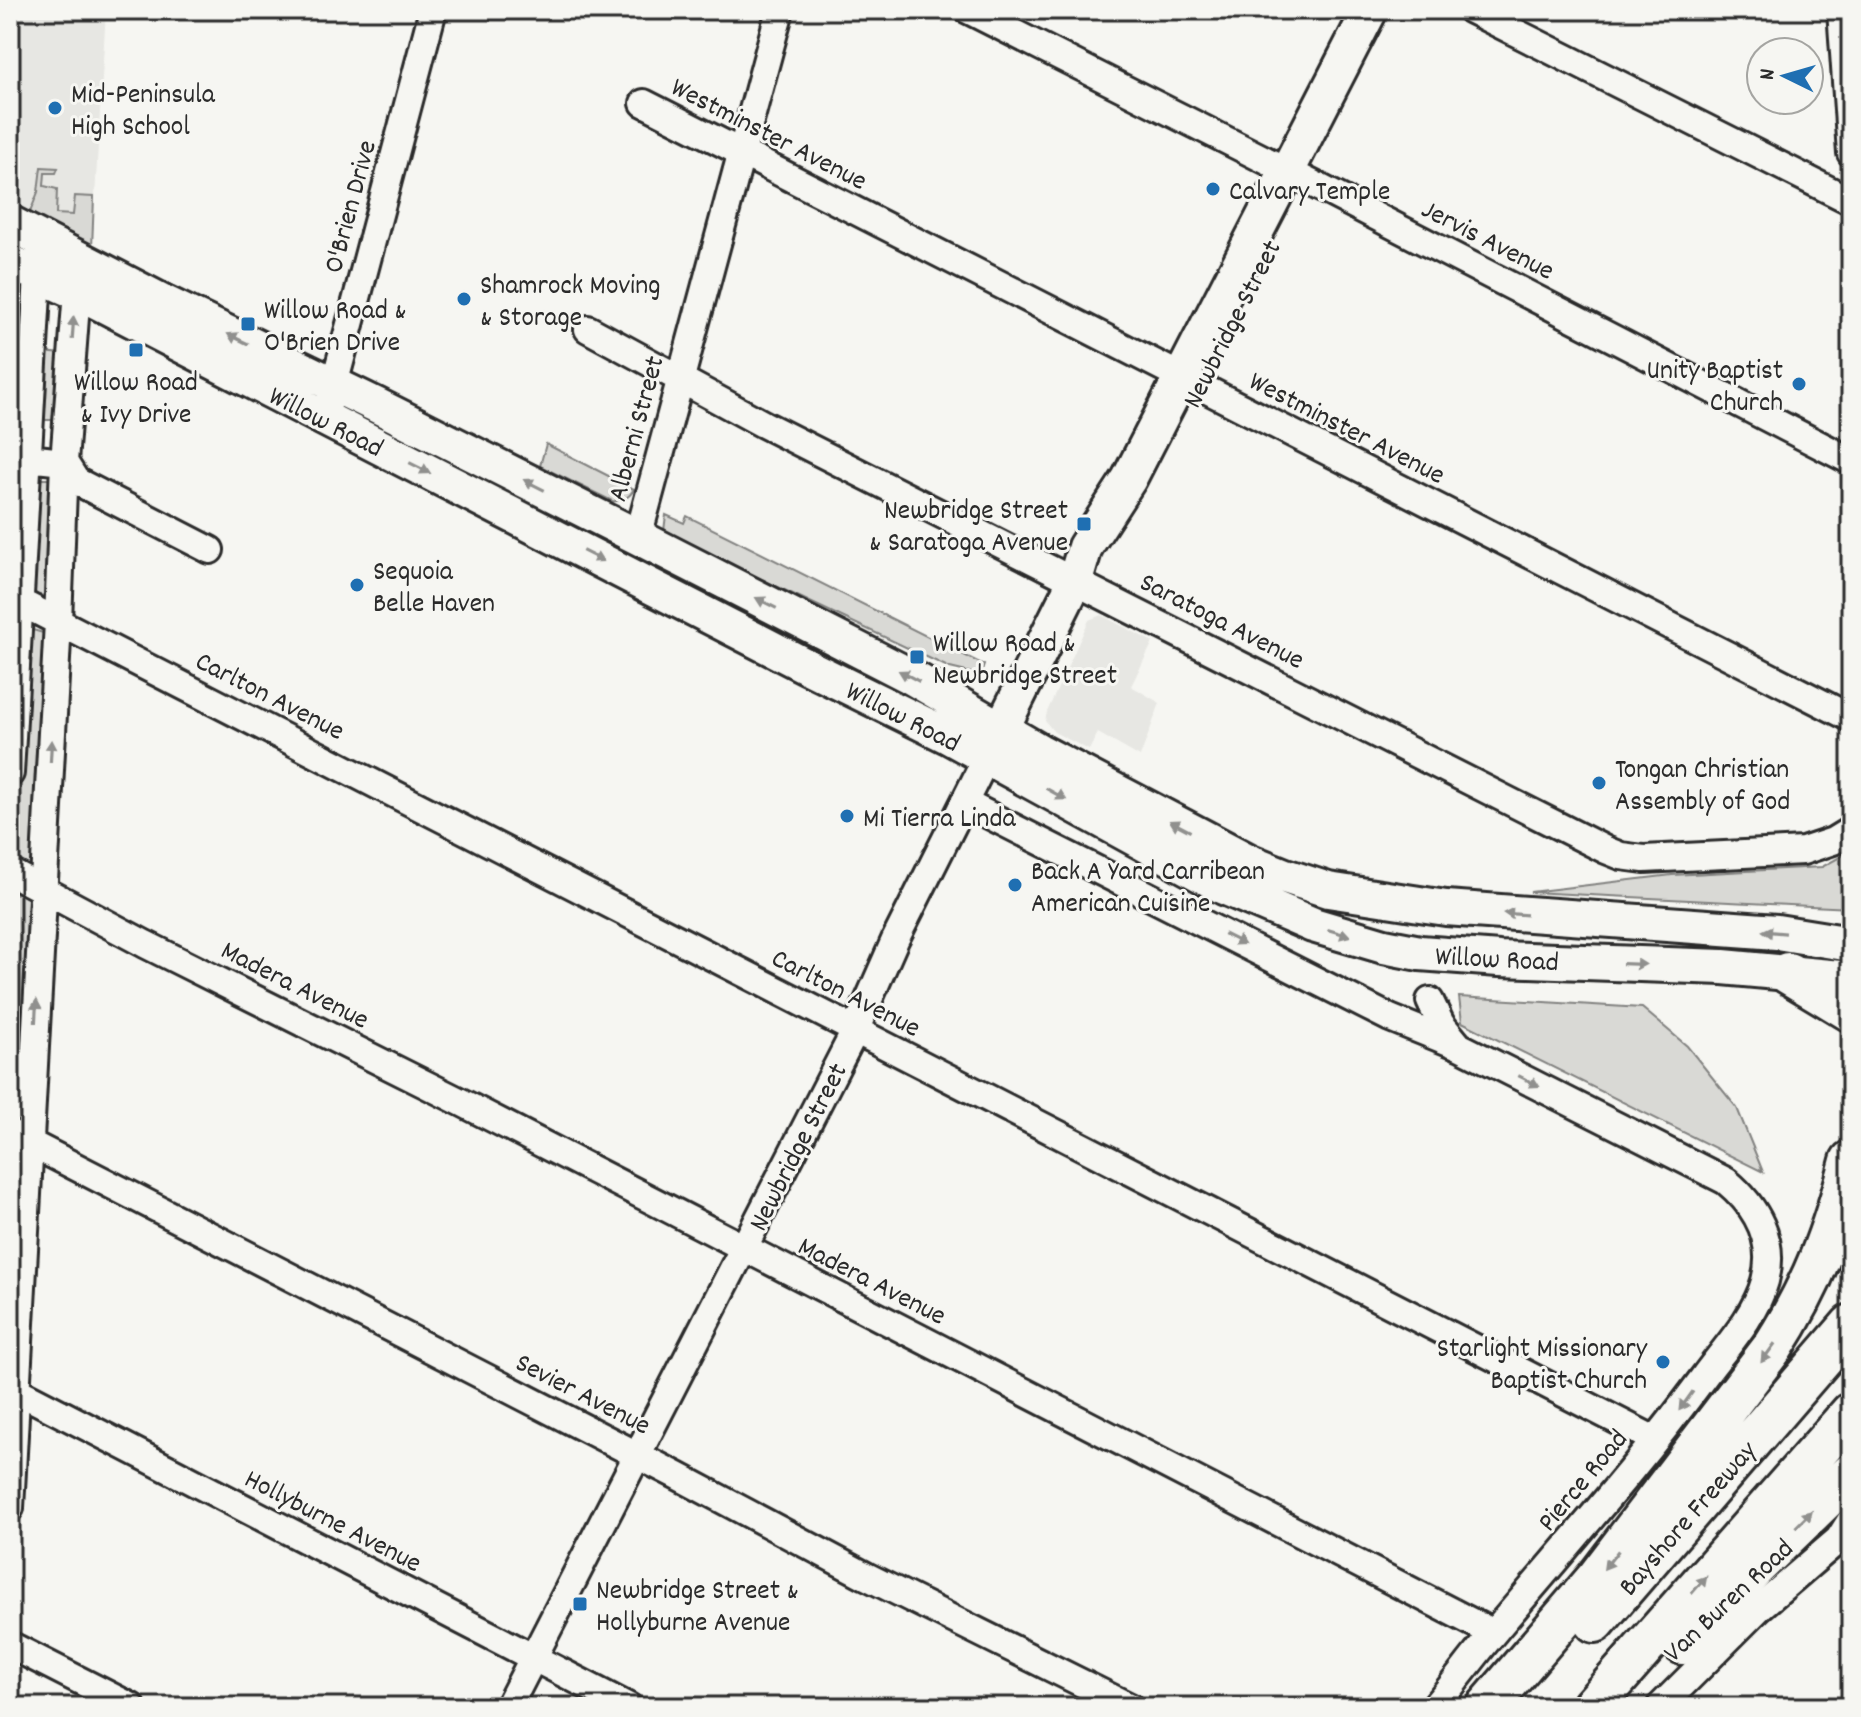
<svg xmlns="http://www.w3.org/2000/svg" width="1861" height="1717" font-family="Dekko,sans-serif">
<rect width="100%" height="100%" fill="#f6f6f2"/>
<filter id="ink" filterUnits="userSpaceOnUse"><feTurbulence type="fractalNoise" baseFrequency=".0125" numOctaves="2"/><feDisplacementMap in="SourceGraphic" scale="16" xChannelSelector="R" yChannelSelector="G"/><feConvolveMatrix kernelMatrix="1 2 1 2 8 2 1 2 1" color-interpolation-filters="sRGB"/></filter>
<g filter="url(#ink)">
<path fill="#e7e7e3" d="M10,10H106L92,248L10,205Z
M1101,615L1153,642L1131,686L1160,703L1140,757L1098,733L1089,750L1054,732L1045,721L1047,712L1089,620Z"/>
<path fill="#d9d9d5" stroke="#828280" stroke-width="2" d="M41,167L58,168L56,173H45L44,186L57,189L56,214L73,215L75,196L94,197L92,248L29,215L38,192Z
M42,352L63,354L58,420H39Z
M546,444L634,489C630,497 622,502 612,501L540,466Z
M34,479H48L58,485L50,596L38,595L28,588Z
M666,515L684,523L687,516L984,665L982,671L975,674L950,668L674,538L664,531Z
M26,628L50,635L35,864L22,865L12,855Z
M1851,851V908L1530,892L1672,875L1822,867Z
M22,892L34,902L20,1120L10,1118V906L11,895Z
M1459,997L1642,1008L1687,1046L1737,1108L1763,1172L1462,1022Z"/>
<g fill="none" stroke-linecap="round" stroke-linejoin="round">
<g stroke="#2b2b2b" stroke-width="32">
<path id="minor" d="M968,10L1315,185L1851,461
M1471,10L1851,201
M1841,10L1851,153
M644,103L1851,718
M588,329L763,424L1606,850L1621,856L1644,859L1803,851L1833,841L1851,830
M330,400L433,10
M12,448L27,458L64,462L76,481L210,550
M638,537L780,10
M10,597L1655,1440
M10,773L39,257
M965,803L1390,1018L1459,1046L1726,1181C1756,1206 1776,1240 1765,1281C1755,1317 1724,1349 1703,1378C1638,1466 1565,1548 1495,1631C1474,1656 1455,1682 1434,1707
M10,872L145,944L461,1102L1493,1633
M1430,1001L1441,1024L1459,1046
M10,1133L676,1475L866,1576L1130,1707
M10,1387L629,1707
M10,1508L58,622L64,462L78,278
M10,1645L132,1707
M508,1707L855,1031L895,940L987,757
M1660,1707L1760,1607L1839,1539L1851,1520"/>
</g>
<g stroke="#2b2b2b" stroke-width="40">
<path id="major" d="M10,223L165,303L376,405L638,537L908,675L1039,751L1199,835L1248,861L1285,876L1328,890L1446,908L1777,932L1851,944
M10,262L94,300L808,667L948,736L1224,887L1313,925L1384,946L1420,953L1499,959L1723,967L1851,979
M993,746L1075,581L1085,547L1129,479L1370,10"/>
</g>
<g stroke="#2b2b2b" stroke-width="46">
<path id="highway" d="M1788,973L1851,1011
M1595,1622L1851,1325
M1683,1644L1754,1568L1851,1474
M1487,1707L1597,1578L1773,1347C1813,1285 1833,1231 1851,1161
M1592,1707L1851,1413"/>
</g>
<use href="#minor" stroke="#f6f6f2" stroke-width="26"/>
<use href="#major" stroke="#f6f6f2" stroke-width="34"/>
<use href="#highway" stroke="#f6f6f2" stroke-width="40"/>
</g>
<defs><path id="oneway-solid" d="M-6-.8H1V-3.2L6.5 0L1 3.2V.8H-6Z" transform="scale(2)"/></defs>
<g fill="#90908e">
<use href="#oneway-solid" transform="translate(73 328) rotate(-86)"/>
<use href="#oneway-solid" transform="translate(238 339) rotate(-154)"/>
<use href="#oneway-solid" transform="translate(420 468) rotate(27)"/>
<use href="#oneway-solid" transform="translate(534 485) rotate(-153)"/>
<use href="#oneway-solid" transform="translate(593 556) rotate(27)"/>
<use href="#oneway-solid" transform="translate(766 603) rotate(-153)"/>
<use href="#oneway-solid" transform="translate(909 676) rotate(-152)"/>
<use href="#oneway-solid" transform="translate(51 751) rotate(-87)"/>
<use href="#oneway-solid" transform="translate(1056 794) rotate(29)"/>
<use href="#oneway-solid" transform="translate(1180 826) rotate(-152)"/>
<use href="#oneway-solid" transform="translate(1515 914) rotate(-176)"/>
<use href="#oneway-solid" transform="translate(1774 932) rotate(-175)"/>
<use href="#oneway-solid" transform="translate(1339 933) rotate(17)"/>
<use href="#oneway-solid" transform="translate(1234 939) rotate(27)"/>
<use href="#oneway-solid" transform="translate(1634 964) rotate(2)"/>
<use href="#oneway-solid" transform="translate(36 1011) rotate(-87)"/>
<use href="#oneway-solid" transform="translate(1529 1081) rotate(27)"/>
<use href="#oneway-solid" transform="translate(1768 1353) rotate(126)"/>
<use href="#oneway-solid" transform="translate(1686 1401) rotate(126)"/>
<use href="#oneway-solid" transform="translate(1804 1519) rotate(-45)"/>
<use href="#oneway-solid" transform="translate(1611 1560) rotate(128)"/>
<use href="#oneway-solid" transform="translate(1699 1585) rotate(-49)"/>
</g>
</g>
<g fill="#1f6fb2" stroke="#f6f6f2" stroke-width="3">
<circle cx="55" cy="108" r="8"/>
<circle cx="1213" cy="189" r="8"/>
<circle cx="464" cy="299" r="8"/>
<rect x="240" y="316" width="16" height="16" rx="4"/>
<rect x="128" y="342" width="16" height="16" rx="4"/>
<circle cx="1799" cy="384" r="8"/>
<rect x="1076" y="516" width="16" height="16" rx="4"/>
<circle cx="357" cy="585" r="8"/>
<rect x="909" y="649" width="16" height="16" rx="4"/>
<circle cx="1599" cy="783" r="8"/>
<circle cx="847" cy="816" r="8"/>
<circle cx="1015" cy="885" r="8"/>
<circle cx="1663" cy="1362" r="8"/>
<rect x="572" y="1596" width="16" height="16" rx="4"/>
</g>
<g text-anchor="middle" stroke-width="6" stroke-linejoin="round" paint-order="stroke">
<g font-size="28" fill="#2b2b2b" stroke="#f6f6f2" text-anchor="start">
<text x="71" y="102">Mid-Peninsula<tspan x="71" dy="32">High School</tspan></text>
<text x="1229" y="199">Calvary Temple</text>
<text x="480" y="293">Shamrock Moving<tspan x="480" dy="32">&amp; Storage</tspan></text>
<text x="264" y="318">Willow Road &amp;<tspan x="264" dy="32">O'Brien Drive</tspan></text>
<text x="1783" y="378" text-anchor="end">Unity Baptist<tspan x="1783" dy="32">Church</tspan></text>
<text x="136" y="390" text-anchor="middle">Willow Road<tspan x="136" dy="32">&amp; Ivy Drive</tspan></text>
<text x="1068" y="518" text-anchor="end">Newbridge Street<tspan x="1068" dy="32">&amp; Saratoga Avenue</tspan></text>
<text x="373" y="579">Sequoia<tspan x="373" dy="32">Belle Haven</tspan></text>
<text x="933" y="651">Willow Road &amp;<tspan x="933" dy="32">Newbridge Street</tspan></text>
<text x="1615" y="777">Tongan Christian<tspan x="1615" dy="32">Assembly of God</tspan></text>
<text x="863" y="826">Mi Tierra Linda</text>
<text x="1031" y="879">Back A Yard Carribean<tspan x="1031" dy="32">American Cuisine</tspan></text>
<text x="1647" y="1356" text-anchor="end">Starlight Missionary<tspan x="1647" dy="32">Baptist Church</tspan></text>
<text x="596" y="1598">Newbridge Street &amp;<tspan x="596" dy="32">Hollyburne Avenue</tspan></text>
</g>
<g font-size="28" fill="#2b2b2b" stroke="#f6f6f2">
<text transform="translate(770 132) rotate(27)" y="10">Westminster Avenue</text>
<text transform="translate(348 206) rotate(-75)" y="10">O'Brien Drive</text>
<text transform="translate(1489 238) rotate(27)" y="10">Jervis Avenue</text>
<text transform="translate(1230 323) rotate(-63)" y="10">Newbridge Street</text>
<text transform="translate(327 420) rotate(27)" y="10">Willow Road</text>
<text transform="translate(1348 426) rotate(27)" y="10">Westminster Avenue</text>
<text transform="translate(634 428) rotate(-75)" y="10">Alberni Street</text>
<text transform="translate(1223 619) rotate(27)" y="10">Saratoga Avenue</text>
<text transform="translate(271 694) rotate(27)" y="10">Carlton Avenue</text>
<text transform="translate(904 715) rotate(27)" y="10">Willow Road</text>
<text transform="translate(1497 957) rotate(3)" y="10">Willow Road</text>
<text transform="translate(296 983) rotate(27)" y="10">Madera Avenue</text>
<text transform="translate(847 991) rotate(27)" y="10">Carlton Avenue</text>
<text transform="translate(796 1146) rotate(-63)" y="10">Newbridge Street</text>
<text transform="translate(873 1279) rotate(27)" y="10">Madera Avenue</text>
<text transform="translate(584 1392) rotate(27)" y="10">Sevier Avenue</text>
<text transform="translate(1581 1479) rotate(-50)" y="10">Pierce Road</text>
<text transform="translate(1686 1517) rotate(-49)" y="10">Bayshore Freeway</text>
<text transform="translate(334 1519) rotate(27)" y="10">Hollyburne Avenue</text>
<text transform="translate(1727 1599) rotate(-43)" y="10">Van Buren Road</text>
</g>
</g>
<rect width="1861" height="1717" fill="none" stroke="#f6f6f2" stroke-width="40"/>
<rect x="20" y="20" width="1821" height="1677" fill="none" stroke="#2b2b2b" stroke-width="3" filter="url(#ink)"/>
<g transform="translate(1785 76) rotate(275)"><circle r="38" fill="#f6f6f2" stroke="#a5a5a2" stroke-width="2"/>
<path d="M0-6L14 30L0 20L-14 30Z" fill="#1f6fb2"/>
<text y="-12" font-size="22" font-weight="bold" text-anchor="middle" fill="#2b2b2b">N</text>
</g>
</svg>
